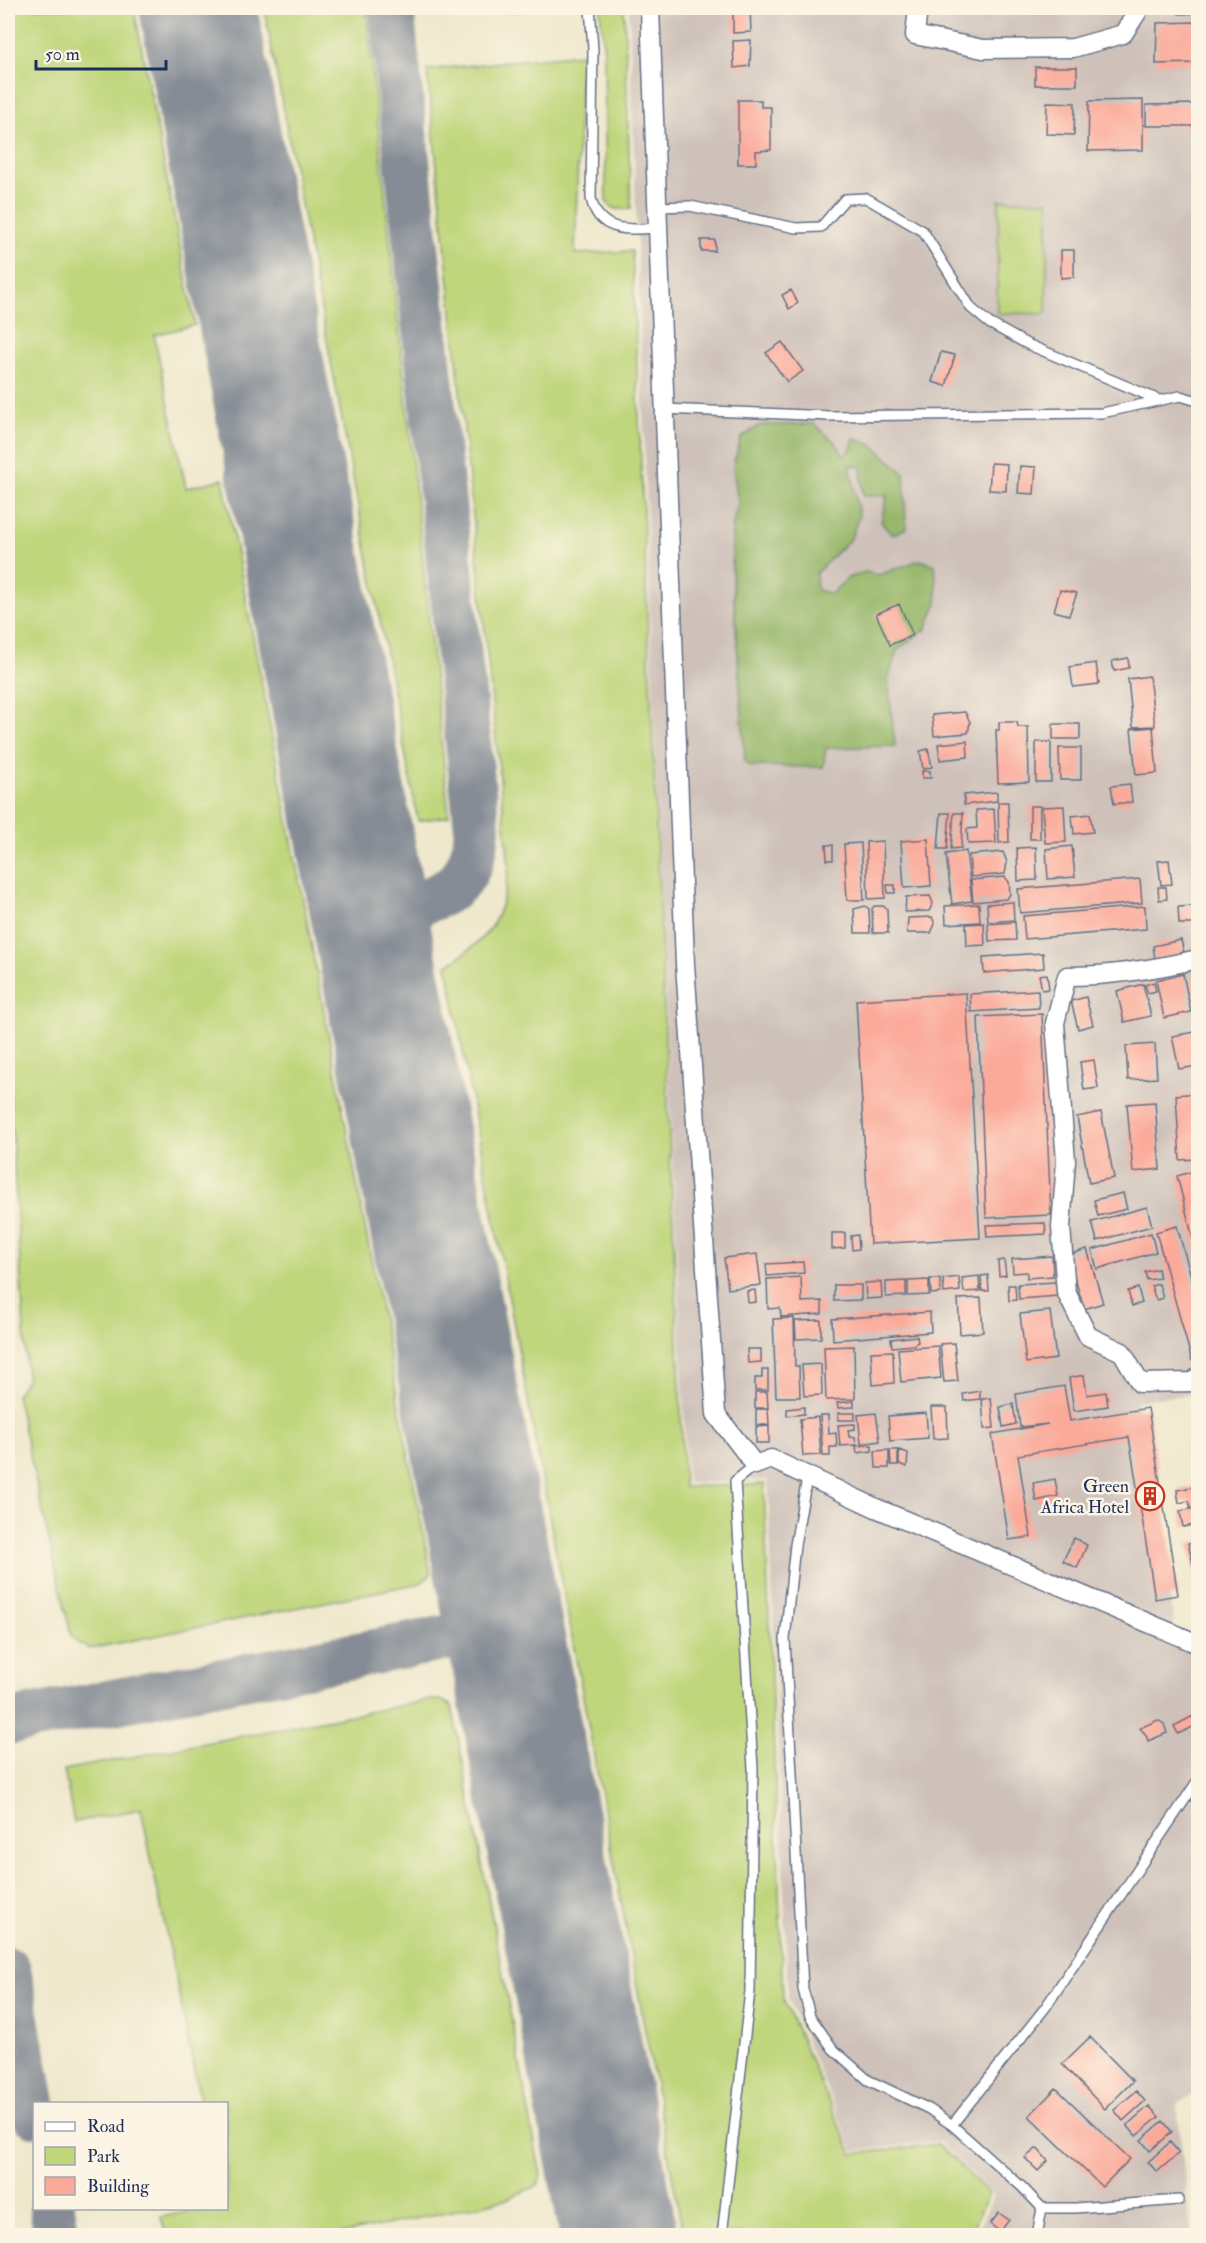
<svg xmlns="http://www.w3.org/2000/svg" width="1206" height="2243" font-family="'IM FELL Double Pica',serif">
<rect width="100%" height="100%" fill="#fcf5e5"/>
<filter id="ink" filterUnits="userSpaceOnUse"><feTurbulence type="fractalNoise" baseFrequency=".0167" numOctaves="2"/><feDisplacementMap in="SourceGraphic" scale="12" xChannelSelector="R" yChannelSelector="G"/><feConvolveMatrix kernelMatrix="1 2 1 2 8 2 1 2 1" color-interpolation-filters="sRGB"/></filter>
<filter id="wash" filterUnits="userSpaceOnUse"><feTurbulence type="fractalNoise" baseFrequency=".008" numOctaves="4" result="noise"/><feDisplacementMap in="SourceGraphic" scale="24" xChannelSelector="R" yChannelSelector="G"/><feGaussianBlur stdDeviation="1.35" result="paint"/><feColorMatrix in="noise" values="0 0 0 0 0 0 0 0 0 0 0 0 0 0 0 0 0 1.4 0 .05"/><feComposite in="paint" operator="in"/></filter>
<g filter="url(#wash)">
<rect width="100%" height="100%" fill="#efe8cc"/>
<path fill="#cec1ba" d="M629,8H1198V1393L1136,1401L1175,1628L1198,1640V2091L1177,2105L1191,2235H975L994,2196L939,2141L853,2151L788,1998L768,1480L687,1483L657,811Z"/>
<path fill="#bfd67b" stroke="#6d826c" stroke-width="1.5" d="M8,8H134L195,325L154,335L186,488L223,479L431,1574L421,1583L89,1649L78,1643L71,1635L16,1395L27,1379L8,1064Z
M264,8H366L449,816L418,821Z
M600,8H624L631,208C620,210 613,211 606,201L604,51Z
M581,54L575,254L632,251L684,1487L764,1484L783,1998L852,2154L938,2144L989,2194L969,2235L683,2234L447,965C493,937 502,918 509,866L427,70Z
M999,200L1048,201L1046,314L997,313Z
M430,1700H441L452,1706L541,2176L538,2185L504,2200L337,2235H166L161,2217L201,2209L226,2208V2104L201,2103L141,1809L74,1822L64,1770Z"/>
<path fill="#97b76b" stroke="#597364" stroke-width="1.5" d="M814,424L836,443L844,456L851,449L854,438L874,446L904,473L906,528L892,535L881,522L887,496H863L861,467L850,465L859,516L851,538L816,573L817,590L831,594L848,578L865,572L879,575L920,560L935,565L937,602L926,629L897,650L888,680L895,746L826,748L823,767L749,766L745,761L732,569V528L738,503L733,466L741,438L760,425Z"/>
<g fill="none" stroke-linecap="round" stroke-linejoin="round">
<path stroke="#858c95" stroke-width="46" d="M369,915C428,899 473,901 477,828L391,8
M8,1722L504,1627
M8,1970L34,2114
M52,2208L57,2236"/>
<path stroke="#858c95" stroke-width="117" d="M198,8L619,2236"/>
</g>
<g id="blocks">
<path fill="#fba999" d="M489,8H537L538,11L490,14Z
M733,8H750L751,32L733,33Z
M1179,8H1198V13L1179,14Z
M1197,22V63L1156,64L1157,23Z
M751,40L750,66L734,68L733,41Z
M1035,67H1077V85H1035Z
M738,100H761V107H771V150L756,151V164H738Z
M1143,100V150L1088,151L1089,101Z
M1047,102L1075,103L1074,135L1046,134Z
M1198,104V126H1146V105Z
M701,240H715V251H701Z
M1061,250H1074V277L1061,278Z
M791,290L798,303L789,309L782,295Z
M782,342L803,371L787,382L766,353Z
M941,352L955,355L946,386L932,382Z
M991,463L1007,464L1006,491L989,490Z
M1020,466L1036,467L1034,494L1018,493Z
M1060,590L1077,593L1069,615L1054,611Z
M899,604L913,635L890,645L876,614Z
M1128,658L1129,668L1114,671L1112,661Z
M1096,663L1099,684L1073,687L1070,667Z
M1149,676L1155,726L1133,727L1128,679Z
M965,712L970,722L968,733L934,736L932,715Z
M999,722H1017L1018,727H1028L1029,782L998,783L996,730H999Z
M1053,724H1080V739H1053Z
M1153,727L1157,773L1136,775L1131,729Z
M967,741L968,757L940,760L938,744Z
M1036,742H1051V782H1036Z
M1059,748H1081V780H1060Z
M928,749L932,767L923,769L920,751Z
M922,771H930L931,778H922Z
M1130,784L1132,802L1114,804L1111,786Z
M997,792V801L964,805V795Z
M998,802H1008L1009,842L999,843Z
M1030,806H1040V839H1030Z
M1064,806L1066,842L1045,843L1042,807Z
M994,809L996,843L968,844L967,829L977,828L976,810Z
M941,813H950L947,849H938Z
M954,813H963L961,848L951,849Z
M1090,814L1093,832L1074,834L1072,816Z
M928,839L931,886L904,888L901,841Z
M883,841L885,898L868,899L866,842Z
M861,843L864,900H847L844,844Z
M826,845H833V860H827Z
M1072,846L1075,877L1048,879L1046,849Z
M1036,847L1037,880L1018,881L1017,848Z
M966,851L972,901L952,904L946,854Z
M1003,852L1007,862L1005,874L971,877L969,855Z
M1169,860L1172,884L1161,885L1158,861Z
M1005,877L1009,882L1010,894L1007,899L973,902L971,880Z
M1140,879L1142,903L1020,913L1018,889Z
M887,885H895V893H888Z
M1158,887H1166L1167,899L1159,900Z
M930,896L933,903L929,911L905,912L906,897Z
M1013,902L1014,920L988,922L987,904Z
M979,904L980,922L946,924L945,906Z
M865,906L869,909L870,933H855L854,909Z
M874,906H883L887,909L888,933H873L872,909Z
M1145,906L1146,929L1025,939L1023,916Z
M1195,906L1194,924H1179L1178,907Z
M932,917L935,924L931,933H907L908,918Z
M1015,922L1016,940L989,941L988,924Z
M984,923L985,945L967,946L966,924Z
M1181,940L1184,953L1155,959L1153,946Z
M1043,953L1044,968L984,973L983,957Z
M1047,974L1049,989L1042,990L1039,975Z
M1183,974L1191,1012L1164,1018L1156,980Z
M1198,978V992L1194,993L1191,980Z
M1154,982L1156,991L1148,993L1145,985Z
M1143,984L1151,1016L1124,1022L1117,991Z
M1038,990L1039,1008L971,1012L970,994Z
M966,993L980,1238L870,1244L856,1000Z
M1086,997L1093,1025L1078,1029L1071,1001Z
M1042,1014L1051,1215L986,1218L978,1017Z
M1195,1032L1198,1066L1179,1069L1172,1036Z
M1155,1044L1157,1078L1128,1080L1126,1046Z
M1094,1060L1098,1088L1084,1090L1080,1062Z
M1198,1093V1159L1180,1160L1176,1095Z
M1155,1102L1160,1169L1133,1172L1127,1104Z
M1101,1112L1114,1178L1089,1183L1077,1117Z
M1198,1170V1258L1177,1176Z
M1123,1193L1127,1209L1098,1216L1094,1200Z
M1147,1207L1152,1226L1097,1241L1092,1222Z
M1045,1223L1046,1234L987,1237L986,1225Z
M1177,1226L1198,1302V1360L1192,1361L1156,1232Z
M832,1233H845V1248L832,1249Z
M1151,1233L1156,1252L1097,1269L1092,1250Z
M858,1235L859,1249L852,1250L851,1236Z
M1087,1249L1103,1303L1084,1309L1068,1255Z
M757,1254L761,1285L728,1289L724,1258Z
M1052,1256L1053,1276L1027,1278V1272L1013,1273L1012,1259Z
M1004,1260L1006,1275L999,1276L998,1261Z
M803,1262L804,1273L767,1276L766,1264Z
M1158,1269L1160,1278L1147,1280L1145,1272Z
M988,1275L989,1291H982L981,1276Z
M979,1276L980,1291L964,1292L962,1278Z
M801,1277L802,1302L822,1301V1314L781,1317L780,1308L768,1309L767,1279Z
M959,1277L960,1291L944,1293L943,1279Z
M930,1279H940L941,1293L931,1294Z
M929,1280V1295L908,1296V1281Z
M906,1281V1296L886,1297V1282Z
M881,1282L882,1298L866,1299L865,1283Z
M1057,1282L1058,1296L1019,1299L1018,1284Z
M1159,1284L1163,1298L1156,1300L1151,1286Z
M834,1285H861V1300L834,1301Z
M1008,1285H1015L1016,1300L1009,1301Z
M1138,1288L1142,1303L1132,1306L1128,1291Z
M755,1290L756,1302L748,1303L747,1291Z
M981,1298L983,1332L960,1334L958,1299Z
M1050,1311L1056,1359L1026,1363L1020,1314Z
M930,1312L931,1332L833,1340L832,1319Z
M794,1318L795,1366H799L800,1397H776L773,1319Z
M821,1320V1338L796,1339L795,1321Z
M917,1336L918,1342L913,1345L892,1347L891,1339Z
M954,1343L958,1381L944,1382L940,1344Z
M854,1346L855,1399L826,1400L824,1347Z
M938,1346L941,1378L901,1382L898,1349Z
M747,1349H761V1362L748,1363Z
M893,1351L894,1383L873,1385L871,1352Z
M821,1364L822,1395L804,1396L802,1365Z
M762,1370H768V1390H755V1378H762Z
M1084,1375L1087,1395L1106,1392L1108,1406L1074,1411L1069,1378Z
M1064,1386L1070,1421L1148,1408L1178,1595L1155,1599L1129,1437L1018,1455L1031,1537L1009,1540L992,1434L1048,1424L1020,1427L1016,1394Z
M980,1391V1399L964,1401L963,1394Z
M755,1392H767L768,1408H755Z
M991,1398L994,1428L984,1429L982,1399Z
M854,1401V1407L838,1408L837,1403Z
M1013,1404L1016,1424L1003,1427L1000,1407Z
M804,1407V1414L787,1416V1409Z
M931,1407H947L948,1438L933,1439Z
M756,1409H768L769,1425H756Z
M838,1413H855V1420H838Z
M876,1413L880,1441L861,1444L858,1415Z
M926,1413L928,1438L890,1441L888,1416Z
M820,1415H828L829,1434L836,1433L837,1447H830V1456H823Z
M818,1417L821,1455L803,1456L800,1419Z
M855,1424V1429L848,1430L849,1437H855L856,1445L840,1446L838,1425Z
M769,1426V1443H756V1427Z
M872,1445V1451L857,1453L856,1446Z
M889,1450V1468H876L875,1451Z
M890,1450H898V1465H891Z
M899,1450L908,1453L907,1467L899,1464Z
M1055,1479L1058,1496L1036,1501L1033,1483Z
M1198,1486V1524L1183,1527L1180,1511L1191,1509L1189,1501L1179,1503L1177,1490Z
M1074,1538L1087,1545L1077,1568L1063,1561Z
M1198,1541V1585L1188,1543Z
M1193,1716L1197,1725L1178,1734L1174,1726Z
M1158,1720L1164,1724L1167,1733L1148,1741L1146,1735L1140,1728Z
M1090,2037L1133,2081L1105,2109L1062,2064Z
M1056,2088L1130,2159L1102,2187L1029,2116Z
M1136,2091L1145,2101L1123,2121L1114,2110Z
M1149,2106L1159,2117L1136,2136L1127,2125Z
M1163,2121L1172,2132L1150,2151L1141,2140Z
M1170,2142L1179,2153L1157,2172L1148,2162Z
M1037,2148L1048,2161L1038,2171L1025,2158Z
M999,2213L1009,2220L1000,2232L990,2224Z
M1092,2231V2236H1057V2234Z"/>
</g>
</g>
<g filter="url(#ink)">
<use href="#blocks" fill-opacity="0" stroke="#657084" stroke-width="1.5"/>
<g fill="none" stroke-linecap="round" stroke-linejoin="round">
<g stroke="#657084" stroke-width="12">
<path id="lane" d="M590,8L593,49L591,198C598,233 629,230 657,228
M657,207L690,206L796,228L821,227L845,199L866,198L923,231L971,308L989,323L1027,344L1159,400
M663,409L830,416L1102,413L1180,396L1198,401
M807,1478L795,1545L785,1639L803,1989L810,2016L833,2049L868,2080L929,2109L952,2125L1045,2008L1198,1780
M952,2125L1022,2187L1042,2208H1076L1179,2200
M722,2236L750,1991L753,1768L735,1481L755,1465
M1037,2236L1042,2208"/>
</g>
<g stroke="#657084" stroke-width="21">
<path id="street" d="M650,8L685,964L716,1414L755,1465L771,1459L876,1508L1198,1644
M918,8L915,35L983,49L1073,48L1123,34L1140,8
M1198,959C1155,969 1112,976 1067,976L1055,1023L1066,1161L1061,1227L1066,1292L1088,1336L1122,1352L1140,1383L1193,1382L1198,1377"/>
</g>
<use href="#lane" stroke="#fff" stroke-width="9"/>
<use href="#street" stroke="#fff" stroke-width="18"/>
</g>
</g>
<defs>
<g id="building-ring" transform="scale(1.5)"><circle r="9.5" fill="#fcf5e5" stroke="#c8321e" stroke-width="1.5"/><path d="M-4-6H4V6H1V3H-1V6H-4ZM-2.5-4.3h1.7v1.8h-1.7ZM.8-4.3h1.7v1.8H.8ZM-2.5-1h1.7V.8h-1.7ZM.8-1h1.7V.8H.8Z" fill="#c8321e"/></g>
</defs>
<g fill-rule="evenodd">
<use href="#building-ring" x="1150" y="1496"/>
</g>
<g text-anchor="middle" stroke-width="5" stroke-linejoin="round" paint-order="stroke">
<g font-size="18" fill="#1b2f5e" stroke="#fcf5e5" text-anchor="end">
<text x="1129" y="1492">Green<tspan x="1129" dy="21">Africa Hotel</tspan></text>
</g>
</g>
<rect width="1206" height="2243" fill="none" stroke="#fcf5e5" stroke-width="30"/>
<rect x="33" y="2102" width="195" height="108" fill="#fcf5e5" stroke="#a2a6af" stroke-width="1.5"/>
<rect x="45" y="2122" width="30" height="9" fill="#ffffff" stroke="#a2a6af" stroke-width="1.5"/>
<text x="87" y="2132" font-size="18" fill="#1b2f5e">Road</text>
<rect x="45" y="2147" width="30" height="18" fill="#bfd67b" stroke="#a2a6af" stroke-width="1.5"/>
<text x="87" y="2162" font-size="18" fill="#1b2f5e">Park</text>
<rect x="45" y="2177" width="30" height="18" fill="#fba999" stroke="#a2a6af" stroke-width="1.5"/>
<text x="87" y="2192" font-size="18" fill="#1b2f5e">Building</text>
<path d="M36 60v9h130v-9" fill="none" stroke="#1b2f5e" stroke-width="3"/>
<text x="45" y="60" font-size="18" fill="#1b2f5e" stroke="#fcf5e5" stroke-width="4.5" paint-order="stroke">50 m</text>
</svg>
